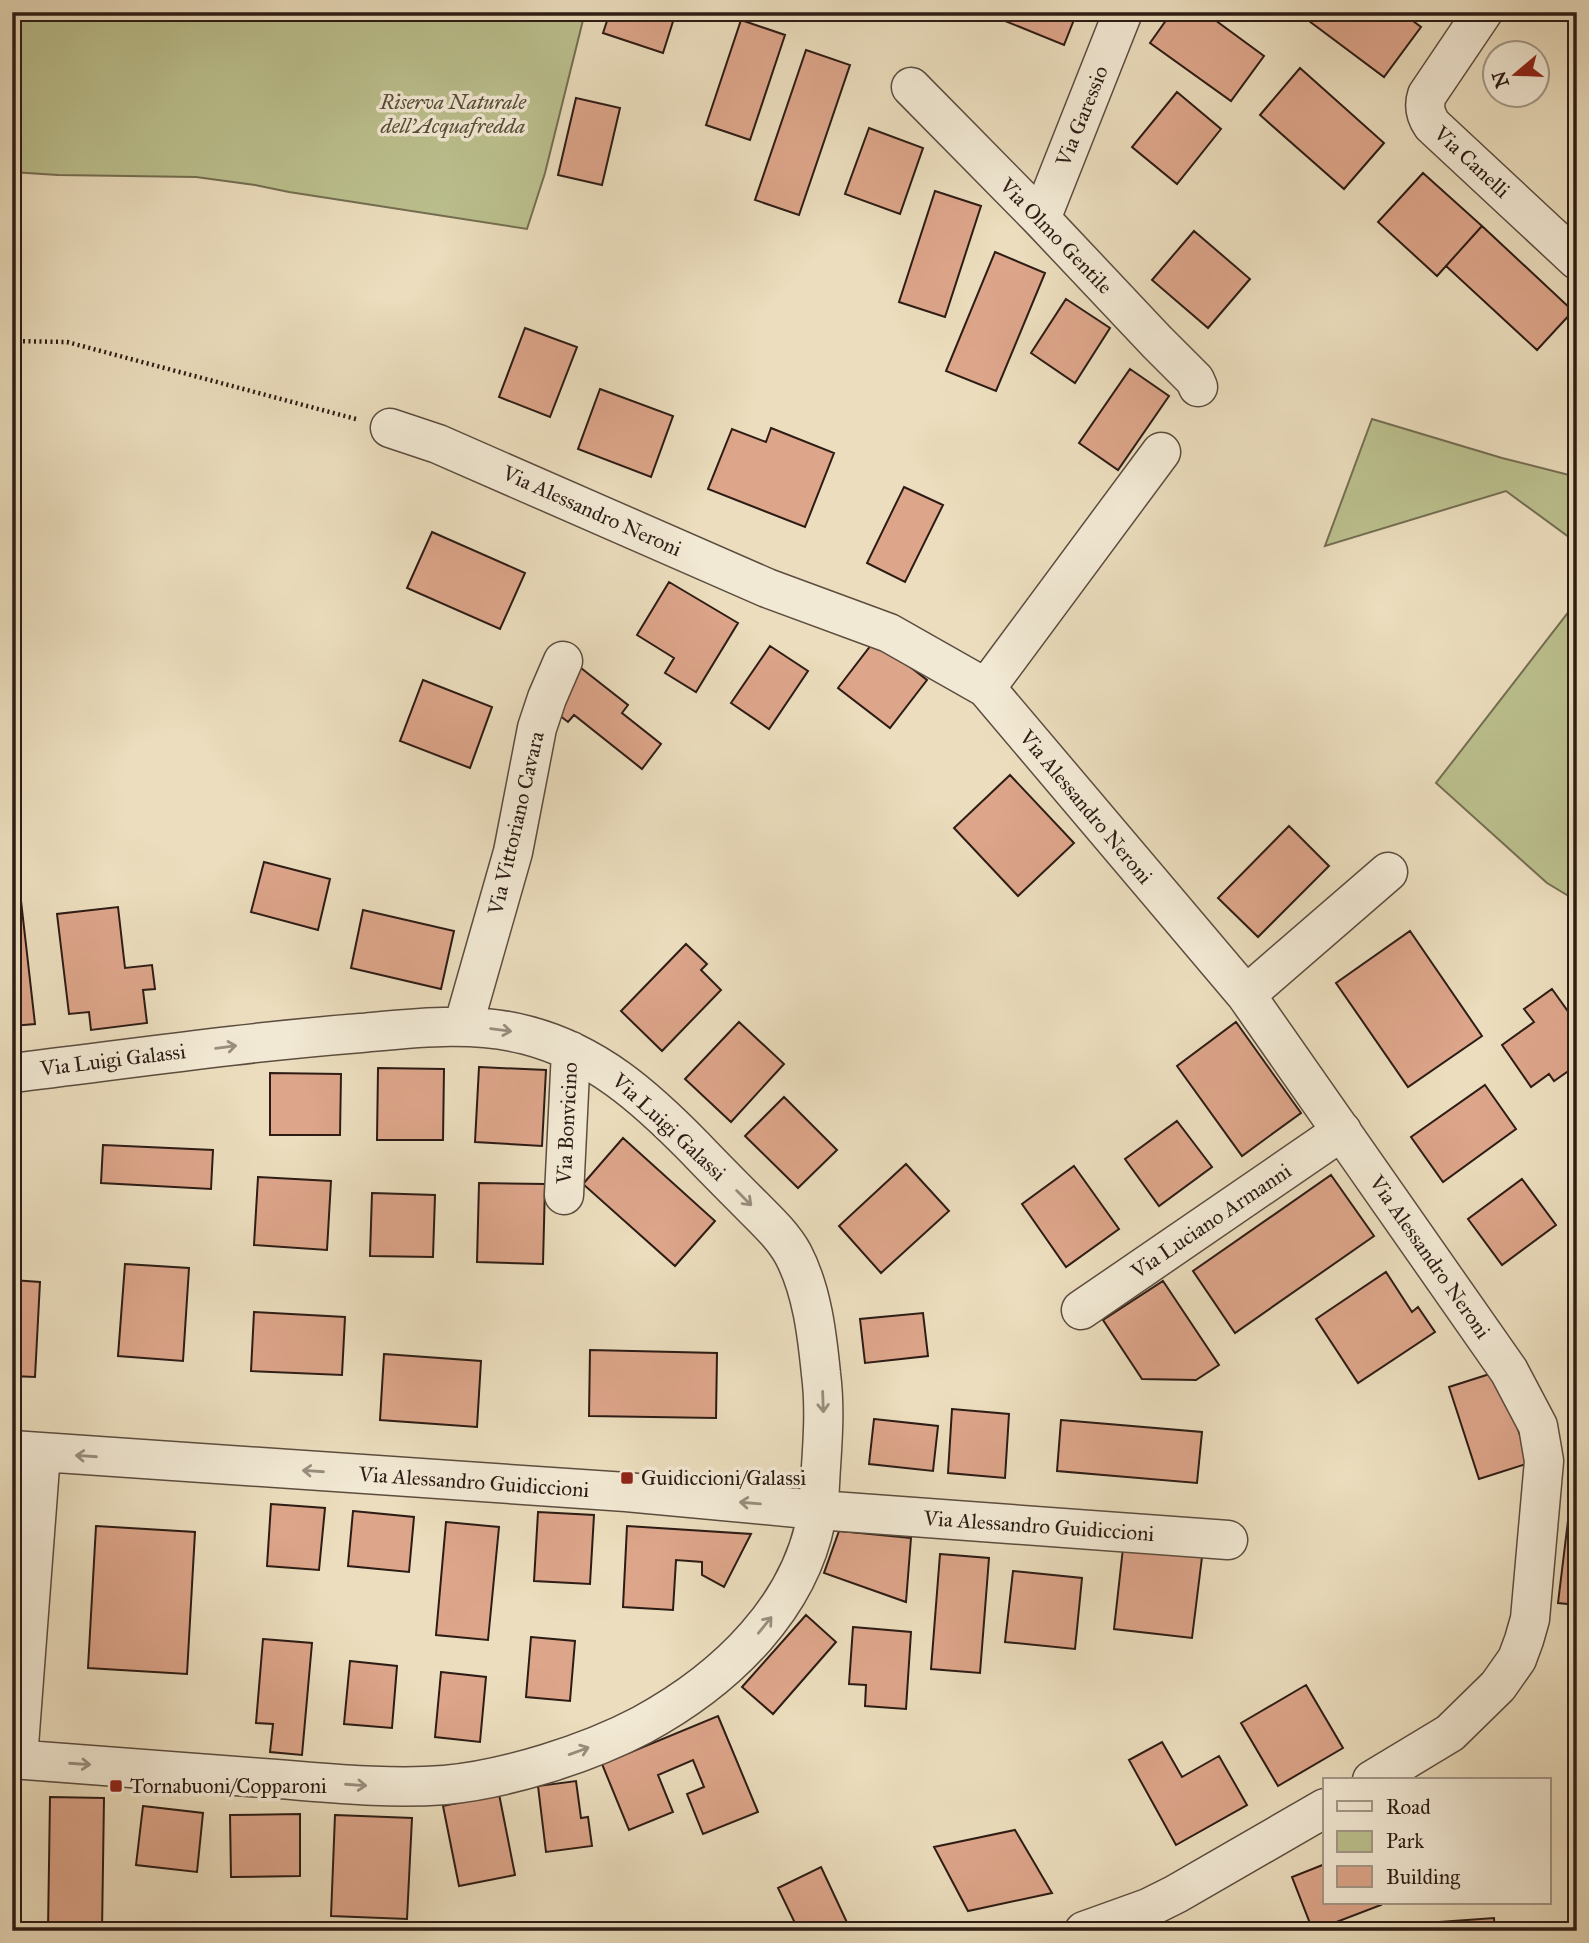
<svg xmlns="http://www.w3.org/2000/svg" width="1589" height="1943" font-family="'IM FELL Great Primer',serif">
<rect width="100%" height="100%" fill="#ebddbd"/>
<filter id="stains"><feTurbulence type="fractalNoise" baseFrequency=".00286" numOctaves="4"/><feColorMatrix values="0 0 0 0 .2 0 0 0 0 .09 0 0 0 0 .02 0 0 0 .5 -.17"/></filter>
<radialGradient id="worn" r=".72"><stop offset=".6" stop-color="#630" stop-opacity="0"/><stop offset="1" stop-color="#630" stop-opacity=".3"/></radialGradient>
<path fill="#bbc08e" stroke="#746e52" stroke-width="2" d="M12,12H585L545,173L527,229L289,192L255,185L196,177L58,175L12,172Z
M1372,419L1502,458L1577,477V543L1506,491L1325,546Z
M1577,601V901L1547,883L1436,783Z"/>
<path fill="#dda58a" stroke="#2d1c15" stroke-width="2" d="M610,12H676L663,53L603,33Z
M983,12H1077L1064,45Z
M1172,12H1204L1264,56L1231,101L1150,43Z
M1297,12H1401L1421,27L1384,77Z
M741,20L785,35L750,140L706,125Z
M806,50L850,65L799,215L755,200Z
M1300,68L1384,143L1344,189L1260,115Z
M1177,92L1221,129L1177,184L1132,147Z
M576,98L620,108L602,185L558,175Z
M869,128L923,148L900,214L845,194Z
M1423,173L1482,226L1437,276L1378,222Z
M935,191L981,206L945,317L899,302Z
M1482,226L1573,311L1537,350L1446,266Z
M1194,231L1250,279L1208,328L1152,280Z
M995,252L1045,273L996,391L946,371Z
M1066,299L1110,328L1075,383L1031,353Z
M525,328L577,347L550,417L499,397Z
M1130,369L1169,396L1118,470L1079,443Z
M600,389L673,416L651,477L578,449Z
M771,428L834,453L805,527L708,489L732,429L766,442Z
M904,487L943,505L905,582L867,563Z
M432,532L525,573L500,629L407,588Z
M669,582L738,623L696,692L665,673L674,658L637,635Z
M875,640L927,680L890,728L838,688Z
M770,646L808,671L769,729L731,703Z
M581,668L628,705L622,713L661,744L642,769L574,715L568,722L550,708Z
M423,680L492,707L470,768L400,741Z
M1010,775L1074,843L1018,896L954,828Z
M1289,826L1329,866L1258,937L1218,898Z
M264,862L330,879L318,930L251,912Z
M20,892L35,1024L12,1026V893Z
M118,907L125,968L152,965L155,989L143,990L147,1023L91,1030L89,1012L69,1014L57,914Z
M363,910L454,931L441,989L351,968Z
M1410,931L1482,1036L1408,1087L1336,983Z
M686,944L707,964L701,970L721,990L662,1051L621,1011Z
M1552,989L1577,1024V1065L1554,1081L1549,1074L1531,1087L1502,1045L1534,1022L1524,1009Z
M739,1022L784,1064L731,1122L685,1079Z
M1236,1022L1301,1113L1242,1156L1177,1066Z
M479,1067L546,1070L542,1146L475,1142Z
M378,1068L444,1069L443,1140H377Z
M270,1073L341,1074L340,1135H270Z
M1485,1085L1516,1129L1443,1182L1411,1137Z
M784,1097L837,1150L798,1188L745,1136Z
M1177,1121L1212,1167L1159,1206L1125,1159Z
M623,1138L715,1221L675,1266L583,1184Z
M103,1145L213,1150L211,1189L101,1183Z
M906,1164L949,1211L881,1273L839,1226Z
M1074,1166L1119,1229L1066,1267L1022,1204Z
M1331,1175L1374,1236L1235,1333L1193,1271Z
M258,1177L331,1181L327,1250L254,1245Z
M1522,1179L1556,1225L1502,1265L1468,1219Z
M479,1183L545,1184L543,1264L477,1262Z
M372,1193L435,1195L433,1257L370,1256Z
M125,1264L189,1268L183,1361L118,1356Z
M1386,1272L1412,1312L1418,1307L1435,1332L1358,1383L1316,1319Z
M12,1280L40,1282L35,1377L12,1376Z
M1163,1281L1219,1365L1196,1380L1142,1379L1103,1320Z
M254,1312L345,1317L342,1375L251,1371Z
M923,1313L928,1356L865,1363L860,1319Z
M590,1350L717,1353L716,1418L589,1416Z
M384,1354L481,1361L477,1427L380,1420Z
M1499,1371L1529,1463L1479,1479L1449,1387Z
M952,1409L1009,1414L1005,1478L948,1473Z
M874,1419L938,1426L933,1471L869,1464Z
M1061,1420L1202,1432L1197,1483L1057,1471Z
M1571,1496L1577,1497V1605L1558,1603Z
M271,1504L325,1508L319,1570L267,1566Z
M353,1511L414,1517L409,1572L348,1566Z
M538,1512L594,1515L590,1584L534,1581Z
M446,1522L499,1527L488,1640L436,1635Z
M96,1526L195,1532L187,1674L88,1668Z
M627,1526L751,1534L724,1587L702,1575V1562L676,1560L673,1610L623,1607Z
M839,1531L911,1538L906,1602L824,1573Z
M1123,1548L1202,1557L1192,1638L1114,1629Z
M940,1554L989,1558L980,1673L931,1669Z
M1013,1571L1082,1578L1075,1649L1005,1642Z
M806,1615L836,1642L773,1714L742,1687Z
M853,1627L911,1632L906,1709L865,1706L866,1685L849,1684Z
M531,1637L575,1641L570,1701L526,1697Z
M263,1639L312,1643L302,1755L270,1752L273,1724L256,1723Z
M350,1661L397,1666L392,1728L344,1724Z
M441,1672L486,1677L480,1742L435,1737Z
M1306,1685L1343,1748L1278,1786L1241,1723Z
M718,1716L758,1812L703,1834L687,1794L704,1787L693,1760L658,1775L673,1812L629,1830L602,1764Z
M1162,1742L1182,1777L1219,1756L1247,1805L1176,1845L1129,1760Z
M576,1781L581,1818L588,1817L592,1846L546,1852L538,1786Z
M499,1794L515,1875L459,1886L443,1806Z
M50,1797L104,1798L102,1931H48Z
M143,1806L203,1813L197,1872L136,1865Z
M300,1814V1876L231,1877L230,1815Z
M335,1815L412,1818L407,1919L331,1916Z
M1015,1830L1052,1893L968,1911L934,1847Z
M1325,1864V1903H1380L1381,1905L1313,1931L1292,1877Z
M821,1867L851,1931H780L795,1923L778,1888Z
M1494,1918L1495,1931H1441L1440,1922Z"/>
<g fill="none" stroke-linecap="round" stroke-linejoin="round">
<g stroke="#5c4c3f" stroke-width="41">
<path id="minor" d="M1483,12L1427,95C1423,107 1426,116 1432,125L1577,260
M911,87L1041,219L1157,342L1195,380L1198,387
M1041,219L1123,12
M390,428L438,444L767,588L889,633L986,688L1246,995L1509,1371L1538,1426L1544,1461L1530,1619L1524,1640L1517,1659L1498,1686L1450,1733L1372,1780
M986,688L1161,452
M1246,995L1388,872
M463,1027L513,852L537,728L547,698L563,661
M12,1073C128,1059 245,1042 361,1033C415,1028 473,1021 526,1035C596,1053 645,1097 695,1148C714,1168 733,1187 753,1207C767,1221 783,1236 793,1254C812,1290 817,1334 821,1374C825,1405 823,1436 821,1467C820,1480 820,1494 818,1508C804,1606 725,1680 642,1725C587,1754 507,1779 445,1785C380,1790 314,1781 249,1777C170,1771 91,1765 12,1759
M564,1195L571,1051
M1081,1310L1342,1131
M12,1450L626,1492L818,1510L1228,1540
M18,1759L41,1453
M1084,1931L1148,1908L1176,1894L1325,1808"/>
</g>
<path stroke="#2d1c15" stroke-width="4.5" stroke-dasharray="2 3.5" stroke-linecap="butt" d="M12,341L67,342L356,419"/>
<use href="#minor" stroke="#f2e9d4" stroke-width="38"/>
</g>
<defs><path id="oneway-shaft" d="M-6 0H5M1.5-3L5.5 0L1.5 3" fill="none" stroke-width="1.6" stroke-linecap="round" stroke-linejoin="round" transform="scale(1.75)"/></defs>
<g stroke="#998d7e">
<use href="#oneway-shaft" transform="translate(501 1030) rotate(8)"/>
<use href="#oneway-shaft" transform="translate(226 1047) rotate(-7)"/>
<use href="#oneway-shaft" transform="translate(744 1198) rotate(45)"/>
<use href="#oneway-shaft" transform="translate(823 1402) rotate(88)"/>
<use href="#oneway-shaft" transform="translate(86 1456) rotate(-176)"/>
<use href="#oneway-shaft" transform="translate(313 1471) rotate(-176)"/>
<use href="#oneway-shaft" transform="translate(750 1503) rotate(-175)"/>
<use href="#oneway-shaft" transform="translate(765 1625) rotate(-51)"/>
<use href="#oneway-shaft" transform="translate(579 1751) rotate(-20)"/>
<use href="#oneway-shaft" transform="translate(80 1764) rotate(4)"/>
<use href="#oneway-shaft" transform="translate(356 1785) rotate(4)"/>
</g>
<g fill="#8f2418" stroke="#f2e9d4" stroke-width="2.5">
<rect x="620" y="1471" width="14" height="14" rx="3.5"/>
<rect x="109" y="1779" width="14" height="14" rx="3.5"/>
</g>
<g text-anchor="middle" stroke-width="7" stroke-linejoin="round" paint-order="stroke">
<g font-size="21" font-style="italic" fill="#584d39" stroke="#f2e9d4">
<text x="453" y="109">Riserva Naturale<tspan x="453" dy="24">dell'Acquafredda</tspan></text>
</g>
<g font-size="21" fill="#2d1c15" stroke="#f2e9d4">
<text transform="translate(1082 116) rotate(-68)" y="7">Via Garessio</text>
<text transform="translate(1472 162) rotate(43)" y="7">Via Canelli</text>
<text transform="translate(1056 236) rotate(46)" y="7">Via Olmo Gentile</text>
<text transform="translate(592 511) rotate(24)" y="7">Via Alessandro Neroni</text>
<text transform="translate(1086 807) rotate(50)" y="7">Via Alessandro Neroni</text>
<text transform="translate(516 823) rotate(-77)" y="7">Via Vittoriano Cavara</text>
<text transform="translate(113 1060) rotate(-7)" y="7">Via Luigi Galassi</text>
<text transform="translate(567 1123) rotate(-87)" y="7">Via Bonvicino</text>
<text transform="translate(669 1127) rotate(43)" y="7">Via Luigi Galassi</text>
<text transform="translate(1211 1221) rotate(-34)" y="7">Via Luciano Armanni</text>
<text transform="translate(1430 1257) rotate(55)" y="7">Via Alessandro Neroni</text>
<text transform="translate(474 1482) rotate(4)" y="7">Via Alessandro Guidiccioni</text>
<text transform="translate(1039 1526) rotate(4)" y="7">Via Alessandro Guidiccioni</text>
</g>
<g font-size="21" fill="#2d1c15" stroke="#f2e9d4" text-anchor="start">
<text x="641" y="1485">Guidiccioni/Galassi</text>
<text x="130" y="1793">Tornabuoni/Copparoni</text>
</g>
</g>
<rect width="1589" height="1943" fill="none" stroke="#ebddbd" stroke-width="42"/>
<rect x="14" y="14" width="1561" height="1915" fill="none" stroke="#2d1c15" stroke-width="3.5"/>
<rect x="21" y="21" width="1547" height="1901" fill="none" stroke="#2d1c15" stroke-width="2"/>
<rect x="1323" y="1778" width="228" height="126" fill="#f2e9d4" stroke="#a39788" stroke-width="2"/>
<rect x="1337" y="1801" width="35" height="10" fill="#f2e9d4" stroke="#a39788" stroke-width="2"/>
<text x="1386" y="1814" font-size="21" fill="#2d1c15">Road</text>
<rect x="1337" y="1831" width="35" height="21" fill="#bbc08e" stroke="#a39788" stroke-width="2"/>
<text x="1386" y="1848" font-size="21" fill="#2d1c15">Park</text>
<rect x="1337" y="1866" width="35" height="21" fill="#dda58a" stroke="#a39788" stroke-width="2"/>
<text x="1386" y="1884" font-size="21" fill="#2d1c15">Building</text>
<g transform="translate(1516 74) rotate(251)"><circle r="33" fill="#f2e9d4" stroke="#a39788" stroke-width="2"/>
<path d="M0-5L12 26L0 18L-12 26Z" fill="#8f2418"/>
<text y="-10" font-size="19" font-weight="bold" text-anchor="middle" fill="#2d1c15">N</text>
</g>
<rect width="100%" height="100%" filter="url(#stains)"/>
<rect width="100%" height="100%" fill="url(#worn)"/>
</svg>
